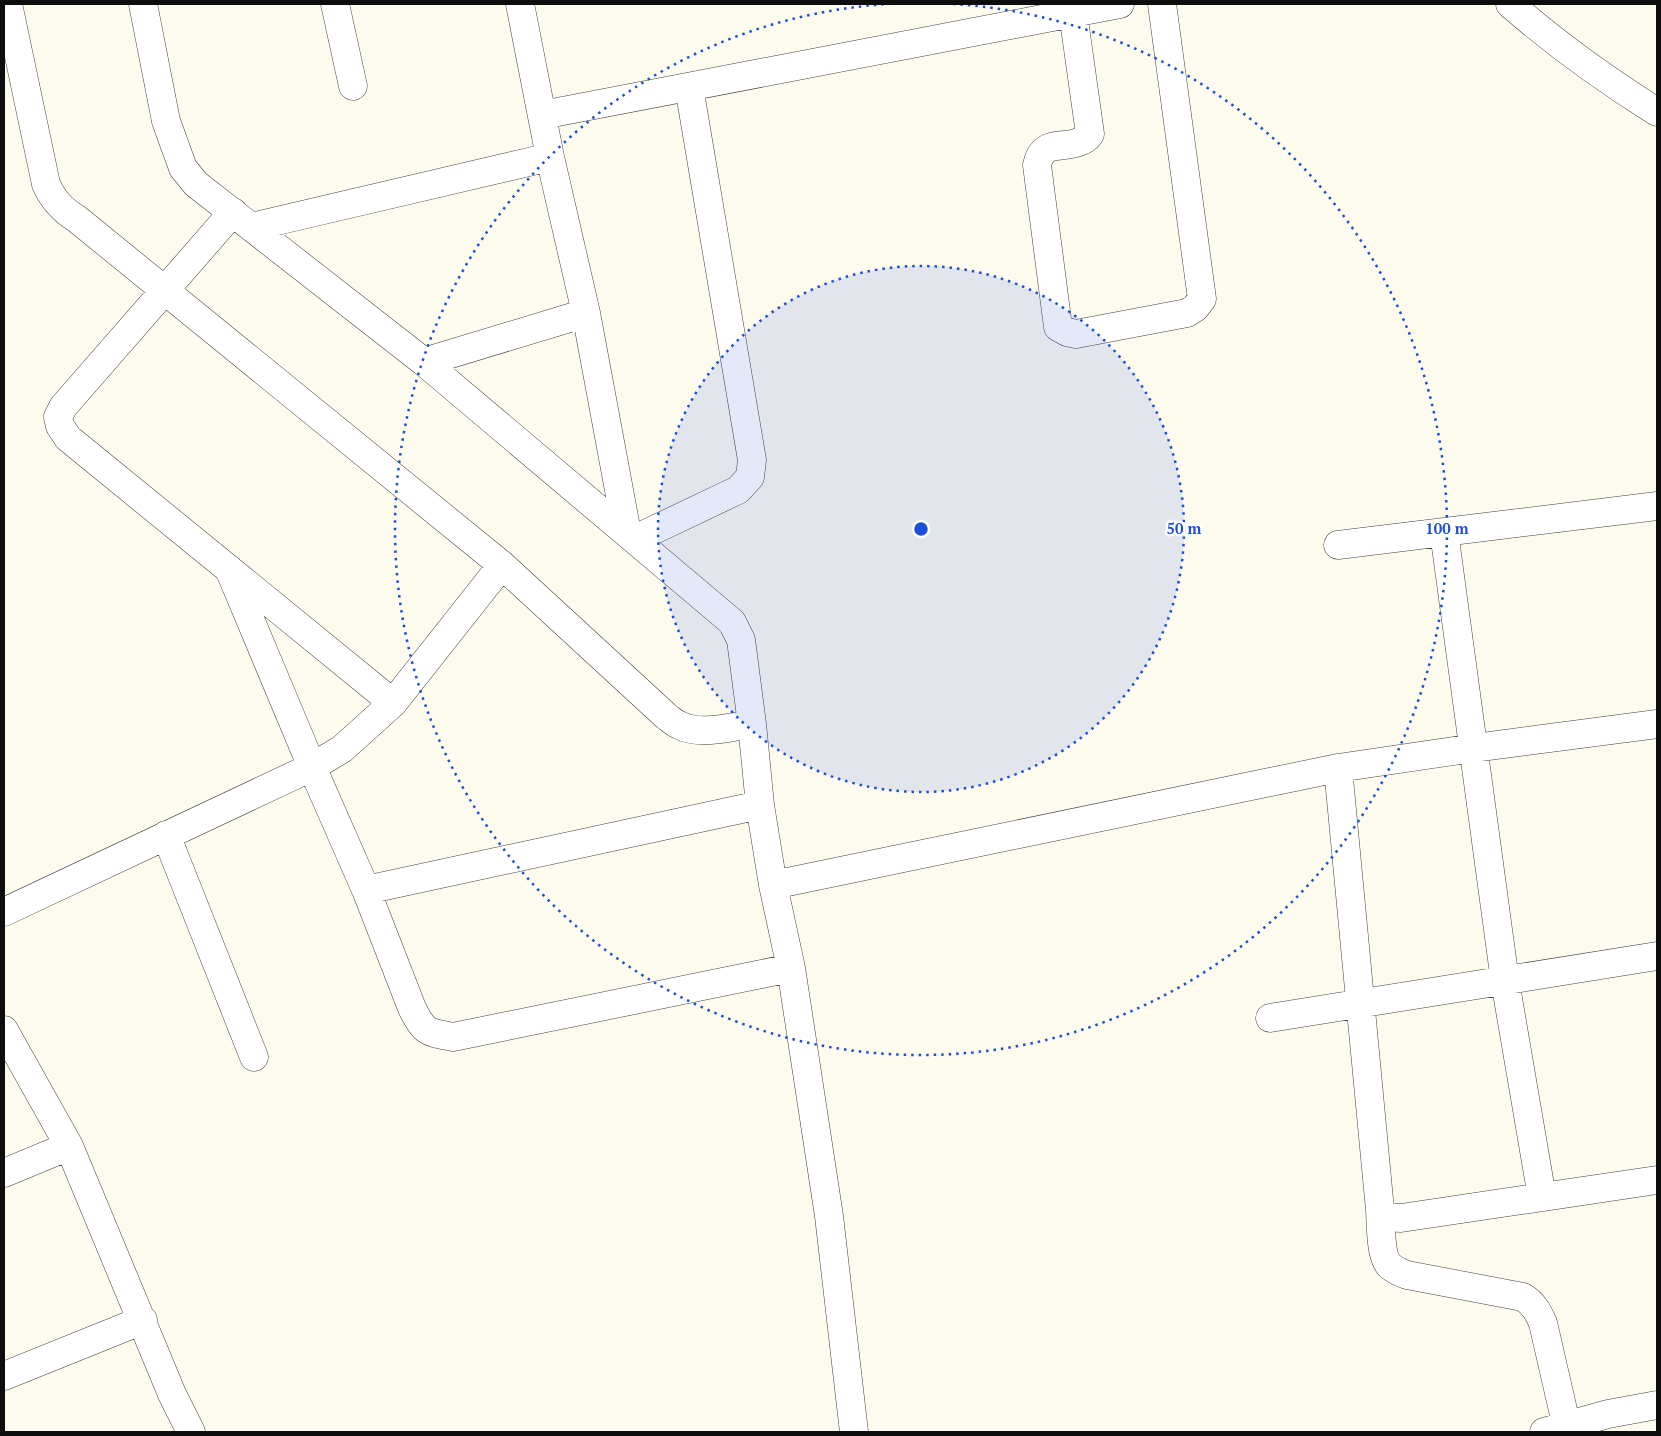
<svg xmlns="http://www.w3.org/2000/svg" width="1661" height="1436" font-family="'PT Serif',serif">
<rect width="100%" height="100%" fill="#fdfbee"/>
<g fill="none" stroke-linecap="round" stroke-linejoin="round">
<g stroke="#404040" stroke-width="29">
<path id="minor" d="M8,4L46,184C53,200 62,210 77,219L502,565L666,716C670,719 674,723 679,725C700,736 730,727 752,724
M143,4L166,121L183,168L196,184L424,362L732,622L741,640L752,724L760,805L773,885
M335,4L353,86
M1510,4C1556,44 1606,80 1657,112
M1073,13L1090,134C1088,137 1085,140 1081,141C1063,150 1043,138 1037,165L1058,327L1067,332L1076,334L1187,313L1195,308L1202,299L1162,4
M542,115L1120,4
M233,212L63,407L58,417L60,426L68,438L393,703
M251,227L550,157
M586,313L627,533
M424,362L586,313L550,157L520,4
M1444,532L1505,981L1542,1197
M635,539L738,490L750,477L752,460L689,87
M1338,545L1657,506
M229,569L312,767L366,890L412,1008C424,1033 427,1032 453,1037L791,968
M1338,768L1380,1210L1387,1217L1401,1218L1657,1180
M166,835L254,1057
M366,890L760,805
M4,912L312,767L342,749L393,703L502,565
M1270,1018L1657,956
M4,1030L69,1146L172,1394L191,1432
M4,1173L69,1146
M1380,1210C1381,1223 1380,1257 1390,1266C1395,1270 1401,1273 1407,1275L1523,1297C1534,1304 1538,1312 1543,1323L1568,1432
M4,1376L143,1320
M854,1432L829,1216L791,968L773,885L1338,768L1474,748L1657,724
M1544,1432L1608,1414L1657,1405"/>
</g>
<use href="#minor" stroke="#fff" stroke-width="28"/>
</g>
<circle cx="921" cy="529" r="263" fill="#1d4ed8" fill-opacity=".12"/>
<g fill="none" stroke="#1d4ed8" stroke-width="2.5" stroke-dasharray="2.5 5">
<circle cx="921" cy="529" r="263"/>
<path d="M953 4A526 526 0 1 1 889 4"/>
</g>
<circle cx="921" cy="529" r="8" fill="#1d4ed8" stroke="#fff" stroke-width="2.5"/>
<g font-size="15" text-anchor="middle" font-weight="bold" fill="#1d4ed8" stroke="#fff" stroke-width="5" stroke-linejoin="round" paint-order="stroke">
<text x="1184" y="534">50 m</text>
<text x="1447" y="534">100 m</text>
</g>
<rect width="1661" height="1436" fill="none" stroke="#0d0d0d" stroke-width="10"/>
</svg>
